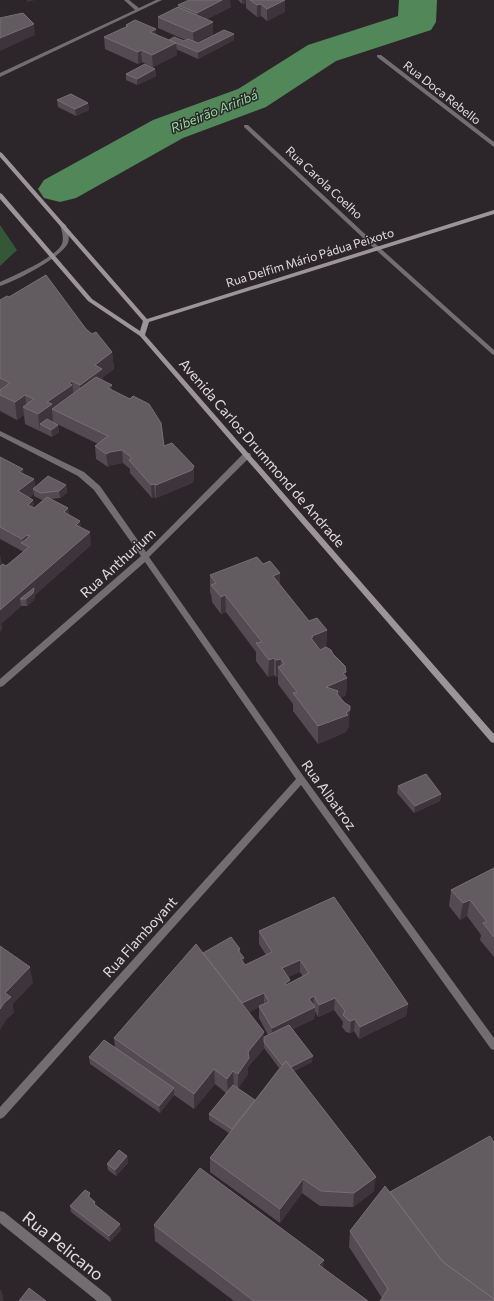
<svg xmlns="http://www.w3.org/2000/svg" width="494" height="1301" font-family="Commissioner,sans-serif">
<rect width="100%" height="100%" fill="#2c252a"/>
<path fill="#335737" d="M0,225L17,250L0,266Z"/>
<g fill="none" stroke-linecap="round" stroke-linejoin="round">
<path fill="#528759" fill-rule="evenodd" d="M399,0H437L436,22L431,30L336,61L266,107L183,138L76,198L60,202L44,198L38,189L44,180L153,120L238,89L308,45L398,16Z"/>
<path fill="#716d70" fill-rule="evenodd" d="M124,0H129L139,8L156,0H162L0,77V73L135,10Z
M377,55H381L494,142V147L377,57Z
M244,125H248L380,248L494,350V355L492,354L376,250L244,127Z
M63,223L66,225C68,231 70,238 68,243C61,258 16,281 0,286V282C15,275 55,258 62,244C64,238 62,231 60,225Z
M0,431L84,472L100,486L146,552L244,453H250L251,455L250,457L149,557L304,777L494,1038V1050L491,1049L301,785L4,1117L0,1119V1107L296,779L145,562L3,686L0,687V679L141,556L94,490L78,476L0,436Z
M0,1211L4,1212L110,1297L112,1301H97L0,1223Z"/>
<path fill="#9b9499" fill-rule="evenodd" d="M0,152L2,153L147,319L494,210V214L149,322L145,335L494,734V743L491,742L140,336L88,301L0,199V193L2,194L92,299L140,331L143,321L0,157Z"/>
</g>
<path fill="#534b51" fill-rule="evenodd" d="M238,0H284L285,12L267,21L261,16L257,17L246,8V3L242,4Z
M178,5L231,7L207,19L213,34L197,42L198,43L234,40L198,59L176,49L177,55L153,67L142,62L138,64L105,49L104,37L126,27V25L157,35L169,40L184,41L185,40L158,28V17L178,7Z
M155,69L156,76L137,85L126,80V74Z
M57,100L88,103L89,110L76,116L58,107Z
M0,300L86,329L112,352L114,369L103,377V381L164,446L194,466V479L192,483L156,498L155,497L152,498L130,473V469L123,463L111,465L108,467L96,459L95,446L98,444L53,422L58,425L59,432L52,437L25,424L24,415L17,420L0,411Z
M0,457L24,474L34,479L35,487L66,485L67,493L60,498L50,499L68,508L69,515L81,528L91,545L35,595L34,600L27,606H21L1,624L2,629L0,632L6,566L23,552L22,551L0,539ZM34,494V496L42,500H44L34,508L33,500L29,498Z
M210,575L280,585L309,621L327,630L326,647L333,654L346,672L345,676L347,678L346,695L340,698L349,727L347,729L346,732L318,744L293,711V704L278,684V677H276L274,675L268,677L256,661V652L226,612L221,614L212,602L211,594L210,592Z
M398,786L441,794L440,801L414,813L397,793Z
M494,868V957L480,940L481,935L467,916L460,920L449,906L451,890Z
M259,931L408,1004L406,1016L359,1039L354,1031L350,1033L346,1032L342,1027L343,1022L334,1010L318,1017L315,1011L314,1019L293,1029L312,1062L294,1071L374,1191L353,1207L320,1206L302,1193L280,1223L210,1172V1158L229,1133L209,1120V1114L226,1093L215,1084L194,1109L174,1095L160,1113L90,1064L89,1057L115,1048L114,1038L203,953L240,949V954L245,965L266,955L259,944ZM300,972L303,977L290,983L288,977ZM259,1007V1018L268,1035L264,1037L249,1012ZM264,1048L279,1068L255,1100L238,1088L248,1074V1067Z
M494,1142L382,1298L349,1247L350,1231L390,1192Z
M127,1156L128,1163L116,1176L108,1170L107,1164Z
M90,1193V1198L95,1205L121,1230L110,1242L71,1212L70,1206Z
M154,1225L323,1268L368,1301H234L155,1241Z"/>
<path fill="#3d353b" d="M27,0H35L27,2Z
M222,0H230L231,7L197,24V13Z
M242,0H246V3L242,4Z
M285,0V12L267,21V9Z
M261,4V16L257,17V5Z
M213,22V34L194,44L193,32Z
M34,24L35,35L0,51V38Z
M156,29L157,41L150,32Z
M234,34V40L198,59V52Z
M176,43L177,55L153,67L152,55Z
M141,50L142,62L138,64V52Z
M155,69L156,76L137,85V79Z
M88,103L89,110L76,116L75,109Z
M112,352L114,369L103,377L104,386L81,402L80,385L95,365Z
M72,381L74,398L52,409L53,422L40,424V431L38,414L47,402Z
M112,385L113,398L108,388Z
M25,395L27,409L23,407L24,415L17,420L15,402Z
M58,425L59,432L52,437L51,430Z
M122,450L123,463L111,465L108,467L106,454L110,452Z
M194,466V479L192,483L156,498V485Z
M23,469L25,482L19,472Z
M34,479L35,490L33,489L34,494L20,504L18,491Z
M154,484L155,497L152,498L151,485Z
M66,485L67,493L60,498L59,491Z
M33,500L35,513L28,505Z
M68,508L70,522L64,512Z
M80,521L82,534L76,525Z
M90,532L91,545L35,595L34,600L27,606L26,599H20L21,606L1,624L2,629L0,632V610Z
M27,535L29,548V547L23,544L22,539Z
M0,554L2,564L0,565Z
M280,573V591L273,576Z
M225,595L226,612L221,614V597Z
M327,630L326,648L313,653L311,638L312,636Z
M274,658V675L268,677L269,660Z
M281,659L280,670L278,667V677H276V660Z
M346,672L345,679L347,678L346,695L337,699L326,687L343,673Z
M350,710L349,727L347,729L346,732L318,744V726L346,713Z
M441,794L440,801L414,813L415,806Z
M470,900L467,916L460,920L463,903Z
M244,958V970L241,959Z
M300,960V972L281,980L282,968Z
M30,967L33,983L13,1004L14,1013L7,1019L0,1030V1009L5,993Z
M290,980V992L285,983Z
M264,993V1005L240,1016V1004Z
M314,996L313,1008L315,1007L314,1019L271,1040L272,1028L309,999Z
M335,998L334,1010L318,1017L319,1005Z
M408,1004L406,1016L359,1039L360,1027Z
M355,1019L354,1031L350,1033L351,1021Z
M264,1032V1048L248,1067V1074L238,1089V1074L248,1052Z
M313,1056L312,1062L285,1076V1070Z
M214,1069L215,1084L194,1109V1094Z
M233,1071L234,1087L228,1094L227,1079Z
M174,1088V1095L160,1113L159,1106Z
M127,1156L128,1163L116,1176L115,1170Z
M376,1177L374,1191L353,1207L354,1193Z
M303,1179L302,1193L280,1223V1209Z
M120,1224L121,1230L110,1242L109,1236Z
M324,1260L323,1275L319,1265Z
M1,1289L4,1301H0V1290Z"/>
<path fill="#625b60" stroke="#766f74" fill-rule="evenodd" d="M189,0H222L197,13L178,5Z
M250,0H285L267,9L261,4L257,5Z
M178,7L213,22L193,32L158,17Z
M23,13L34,24L0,38V18Z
M135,20L156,29L150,32L176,43L152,55L141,50L138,52L104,37L128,26L126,25Z
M224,30L234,34L198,52L169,40L174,37L184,41L188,39L198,43Z
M145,64L155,69L137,79L126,74Z
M71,94L88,103L75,109L57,100Z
M46,275L86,329L92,334L96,332L112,352L95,365L102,369L80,385L72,381L69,383L72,385L47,402L52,404L38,414L23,407L34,399L25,395L15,402L0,395V390L10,383L0,378V300L7,296L9,297Z
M96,377L112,385L108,388L130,399L133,396L149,404L161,423L164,446L172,443L194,466L192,470L156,485L154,484L151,485L129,460L132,458L122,450L110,452L106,454L95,446L108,436L52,409Z
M47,419L58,425L51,430L40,424Z
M0,457L23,469L19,472L34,479L18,491L33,500L28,505L34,508L47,497L68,508L64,512L80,521L76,525L90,532L0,610V566L3,564L6,566L29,547L21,543L30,536L27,535L22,539L0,527Z
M48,476L66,485L59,491L41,493L33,489Z
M257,557L263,564L270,561L280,573L273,576L309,621L317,618L327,630L312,636L313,637L311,638L320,650L326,647L331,650L333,654L345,666L346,672L343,673L347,678L326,687L338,691L337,694L345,703L350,706V710L346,713L348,715L318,726L293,693L297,692L278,667L284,664L281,659L276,660L274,658L269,660L256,643L262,642L225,595L221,597L211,585L216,583L210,575Z
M34,588L33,593L26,599H20Z
M426,774L441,794L415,806L398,786Z
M494,868V937L483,923L487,922L470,900L463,903L451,890Z
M334,897L408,1004L360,1027L355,1019L351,1021L348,1020L343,1015L345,1011L335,998L319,1005L314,996L309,999L315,1007L272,1028L259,1006L269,1002L264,993L242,1003L203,953L231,937L240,949L238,950L244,958L241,959L245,965L272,952L259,931ZM300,960L309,973L286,985L285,983L290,980L282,968Z
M196,944L264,1032L248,1052L249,1058L238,1074L233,1071L227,1079L214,1069L194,1094L114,1038Z
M0,946L30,967L5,993L11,997L4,1003L0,1009Z
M289,1025L313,1056L291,1067L286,1061L282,1065L264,1042V1037Z
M104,1040L174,1088L159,1106L89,1057Z
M286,1061L376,1177L354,1193L321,1191L303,1179L280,1209L210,1158Z
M233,1085L255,1100L232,1129L209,1114Z
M490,1136L494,1142V1299L443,1262L390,1192Z
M119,1150L127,1156L115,1170L107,1164Z
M200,1168L324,1260L319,1265L368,1301H254L154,1225Z
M385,1186L443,1262L494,1299V1301H380L388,1289L350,1231Z
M85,1190L90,1193L88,1196L95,1202L94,1204L120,1224L109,1236L70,1206Z
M29,1288L46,1301H19Z"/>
<g text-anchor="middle" stroke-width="3" stroke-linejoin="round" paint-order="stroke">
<g font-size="12" fill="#e1dce0" stroke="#2c252a">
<text transform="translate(442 93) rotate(38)" y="4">Rua Doca Rebello</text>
<text transform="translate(324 183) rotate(43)" y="4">Rua Carola Coelho</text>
<text transform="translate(310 258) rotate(-17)" y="4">Rua Delfim Mário Pádua Peixoto</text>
</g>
<g font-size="13" font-style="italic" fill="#92df9c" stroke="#2c252a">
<text transform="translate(214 111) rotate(-22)" y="5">Ribeirão Ariribá</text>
</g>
<g font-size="14" fill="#e1dce0" stroke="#2c252a">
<text transform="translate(262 453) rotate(49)" y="5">Avenida Carlos Drummond de Andrade</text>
<text transform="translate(118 563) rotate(-42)" y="5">Rua Anthurium</text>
<text transform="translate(329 795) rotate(54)" y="5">Rua Albatroz</text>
<text transform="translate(140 937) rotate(-48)" y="5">Rua Flamboyant</text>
</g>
<g font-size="17" fill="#e1dce0" stroke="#2c252a">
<text transform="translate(63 1246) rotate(39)" y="6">Rua Pelicano</text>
</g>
</g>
</svg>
